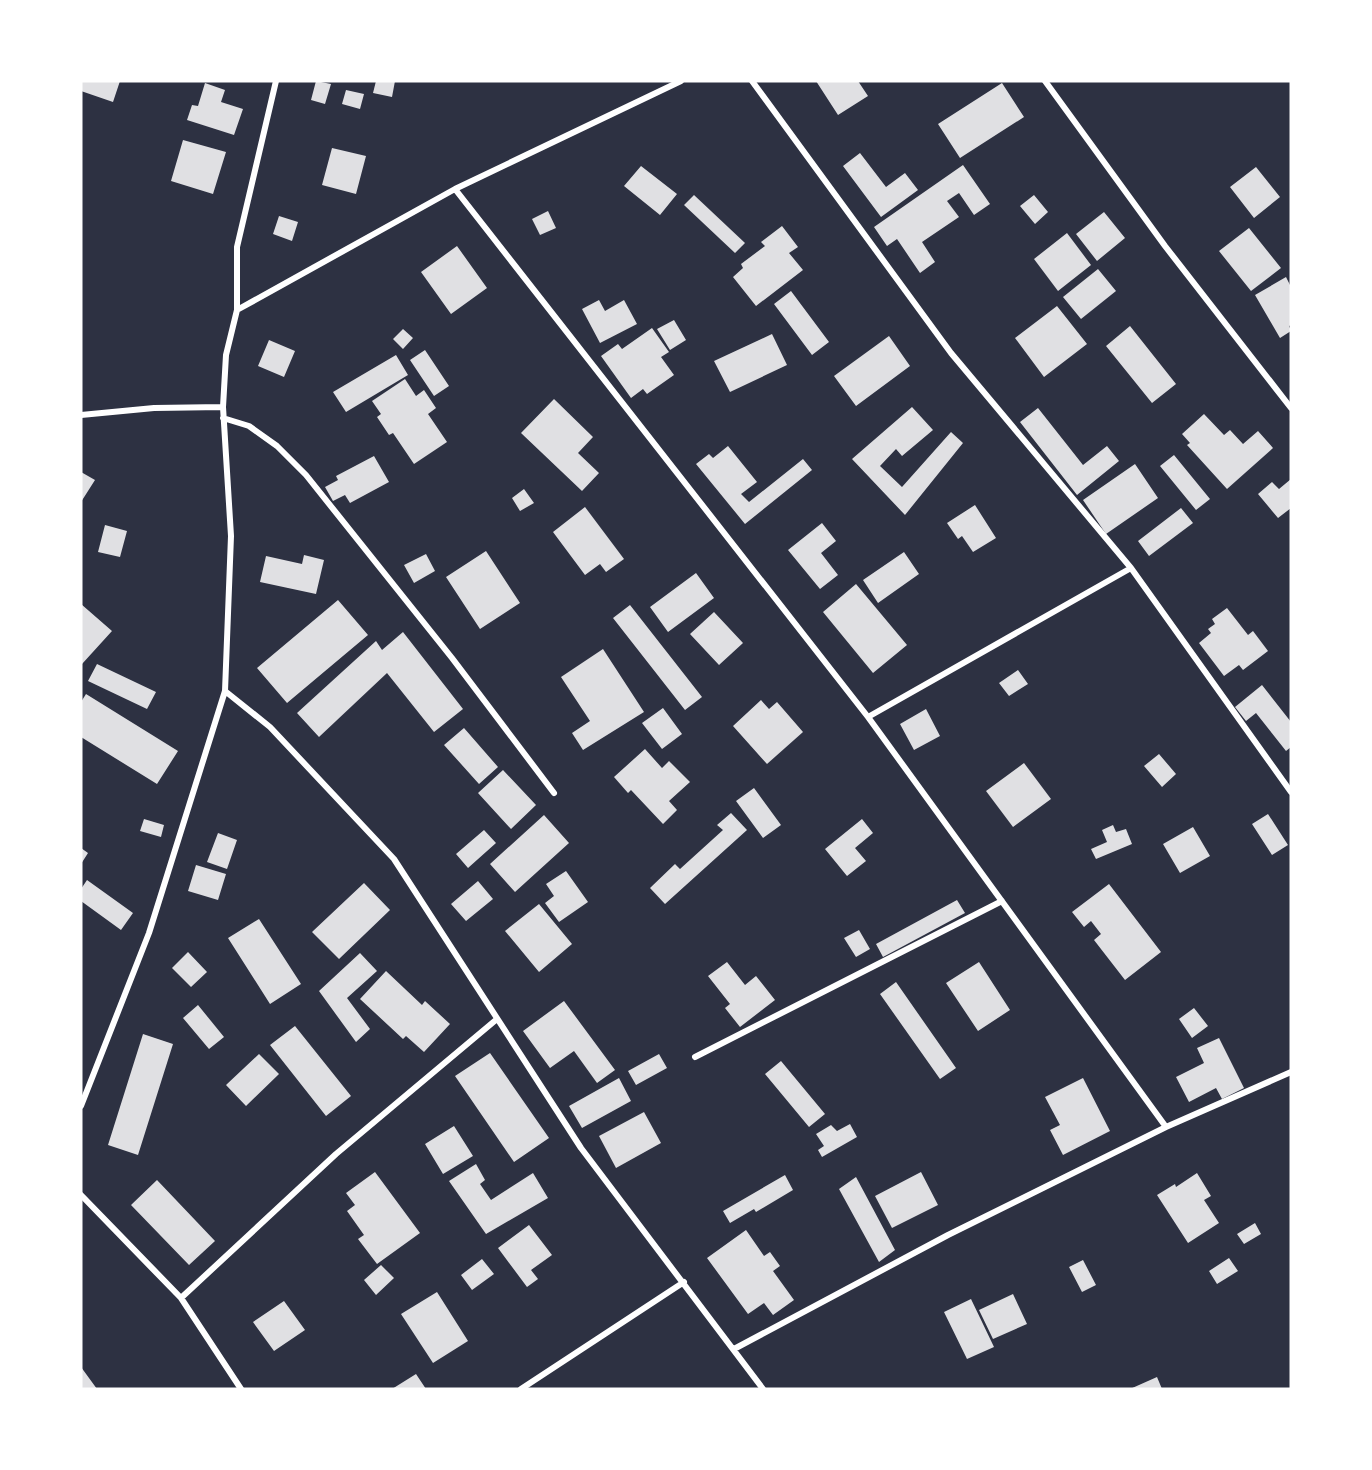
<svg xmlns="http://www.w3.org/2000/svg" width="1372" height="1470" font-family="'Golos Text',sans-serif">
<rect width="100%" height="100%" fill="#2d3142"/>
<path fill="#e0e0e3" d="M81,81H120L113,102L81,91Z
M316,81L331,84L325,104L311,100Z
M376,81H395L392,97L373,93Z
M816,81H858L868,96L838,115Z
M205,83L225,90L221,102L243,109L234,135L187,120L192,105L198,106Z
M1002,83L1024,117L960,158L938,124Z
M346,90L364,94L360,109L342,104Z
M183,140L226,152L213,194L171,181Z
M332,148L366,156L356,194L322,185Z
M860,153L886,187L905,173L918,190L881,217L843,166Z
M963,165L990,204L974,215L959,193L947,201L959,217L922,242L935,262L920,273L897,239L887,246L874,227Z
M641,166L677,194L660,215L624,186Z
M1256,167L1280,197L1254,218L1230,187Z
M694,195L745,243L735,253L684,205Z
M1034,195L1048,212L1035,224L1020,206Z
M548,211L556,228L540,235L532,219Z
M1104,212L1125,238L1097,261L1076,234Z
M279,216L298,222L292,241L273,234Z
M782,226L798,247L789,253L803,270L756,306L733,277L743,268L741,264L765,246L761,242Z
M1249,228L1281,268L1251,291L1219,251Z
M1067,233L1091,265L1058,291L1034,259Z
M457,246L487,288L451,314L421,272Z
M1098,269L1116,291L1081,319L1063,297Z
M1286,277L1291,287V325L1289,326L1291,331L1280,338L1255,295Z
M791,291L829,342L812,355L774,304Z
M599,300L605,311L624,300L637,324L600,343L582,309Z
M1057,306L1087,344L1044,377L1015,338Z
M674,320L686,340L670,350L657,329Z
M1130,326L1176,384L1152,403L1106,346Z
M652,328L669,352L661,357L674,375L647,394L643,389L631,398L601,356L618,344L622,349Z
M403,329L413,338L403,349L393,339Z
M772,334L787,365L730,392L714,361Z
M889,336L910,366L856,406L834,376Z
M269,340L295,351L284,377L258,366Z
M425,350L449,386L434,396L410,360Z
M396,355L408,375L346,412L333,392Z
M405,379L416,396L424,390L436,408L428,414L447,442L414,464L393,433L389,435L377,417L381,414L372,401Z
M554,399L593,437L578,453L599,473L582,491L521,433Z
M912,407L933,430L902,456L896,449L880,466L902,487L951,432L963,443L905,515L852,459Z
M1038,408L1083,465L1107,446L1119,461L1077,495L1020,422Z
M1204,414L1224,435L1230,430L1243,444L1258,431L1273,448L1227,489L1187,445L1190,443L1182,434Z
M728,446L757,482L741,494L749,502L803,459L812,470L745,524L696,464L709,454L713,458Z
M1174,455L1210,499L1196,510L1160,466Z
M374,456L389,482L350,503L345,495L333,501L325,487L338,480L336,476Z
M1135,464L1158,498L1106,534L1083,500Z
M81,472L95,480L81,502Z
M1291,479V508L1278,518L1258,494L1272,482L1279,489Z
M524,489L534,503L520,511L512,498Z
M975,505L996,538L973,552L962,536L958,539L947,523Z
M585,507L624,559L606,572L600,564L585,575L553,532Z
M1181,508L1193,523L1149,556L1138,541Z
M822,523L836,541L821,553L838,575L820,589L788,550Z
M105,525L127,531L120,557L98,552Z
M486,551L520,603L480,629L446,577Z
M904,552L919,574L878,603L863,580Z
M426,554L435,571L414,583L404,565Z
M304,555L324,560L316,594L260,582L266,556L302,564Z
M696,573L714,598L668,632L650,607Z
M856,584L907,645L873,673L823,612Z
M338,600L368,635L287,703L257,668Z
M81,604L112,631L82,664L81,663Z
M630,605L702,697L685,710L613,618Z
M1227,608L1248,635L1253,631L1268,651L1243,670L1239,665L1224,676L1199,643L1211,633L1208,629L1215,624L1212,619Z
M714,612L743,643L719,665L690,634Z
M403,632L463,709L434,732L387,673L319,737L297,713L376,641L382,650Z
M603,649L644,712L583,750L572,733L590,721L561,677Z
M97,664L156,692L147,709L88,681Z
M1018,670L1028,684L1009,696L999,683Z
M1262,685L1291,722V747L1286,751L1256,713L1246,721L1235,707Z
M86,694L178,751L157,784L81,737V702Z
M761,700L769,709L777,702L803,732L767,764L733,726Z
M663,708L682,734L662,749L642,723Z
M926,709L940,736L914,750L900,724Z
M464,728L498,767L479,784L444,745Z
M645,749L662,768L669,761L690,782L669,801L677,810L663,824L631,790L628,793L614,777Z
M1159,754L1176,774L1162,787L1144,766Z
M1024,763L1051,799L1013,827L986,791Z
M503,770L536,805L511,829L478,793Z
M754,788L781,825L763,838L736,801Z
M731,813L747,830L665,904L650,888L675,864L680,869L723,830L717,825Z
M1268,814L1288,845L1272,855L1252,824Z
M544,815L569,843L515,892L490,864Z
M144,819L164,825L161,837L140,831Z
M862,819L873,833L855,848L866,861L847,876L825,849Z
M1113,825L1116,832L1126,829L1132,844L1096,859L1091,849L1107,842L1102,830Z
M1193,827L1210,856L1180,873L1163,844Z
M484,830L496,843L468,868L456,854Z
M218,833L237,840L227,869L207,862Z
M81,848L88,853L81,864Z
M196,865L226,874L218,900L188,891Z
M566,871L588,902L559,922L545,903L554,896L546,884Z
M87,880L133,913L121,930L81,901V889Z
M478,881L493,899L466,921L451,904Z
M364,883L390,910L339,959L312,932Z
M1109,884L1161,952L1125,980L1094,940L1101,934L1091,921L1084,927L1072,912Z
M957,900L965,913L883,957L876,944Z
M539,904L572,944L539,972L505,931Z
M259,919L301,984L270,1004L228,938Z
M859,930L870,949L856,957L844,938Z
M188,952L207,972L191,987L172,968Z
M360,953L377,971L347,998L370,1029L356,1042L319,991Z
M727,962L745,985L756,976L775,1000L740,1027L725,1008L730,1004L708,976Z
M979,962L1010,1010L978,1031L946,983Z
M386,971L422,1005L425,1001L450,1024L424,1052L406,1036L403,1039L360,999Z
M896,982L956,1068L940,1079L880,994Z
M564,1001L615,1070L597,1083L574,1051L550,1068L523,1031Z
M198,1005L224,1037L209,1049L183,1018Z
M1194,1008L1208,1026L1192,1038L1179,1019Z
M295,1026L351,1096L326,1116L270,1045Z
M143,1034L173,1044L138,1155L108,1145Z
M1219,1038L1244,1088L1222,1099L1216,1088L1189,1102L1176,1077L1204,1063L1197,1048Z
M490,1053L549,1138L514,1162L455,1076Z
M259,1054L279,1074L246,1106L226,1085Z
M659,1054L667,1068L636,1085L628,1071Z
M781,1061L825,1114L809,1127L765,1074Z
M619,1078L631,1101L582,1128L569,1106Z
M1083,1078L1110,1131L1063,1155L1050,1130L1060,1125L1045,1097Z
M644,1112L661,1143L616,1168L599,1136Z
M850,1124L857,1137L822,1157L818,1150L824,1146L816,1134L831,1125L837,1131Z
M454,1126L473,1156L443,1174L425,1144Z
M476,1164L485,1180L480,1184L491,1200L533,1173L548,1198L486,1234L449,1181Z
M375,1172L420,1233L377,1264L358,1239L364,1235L347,1211L355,1205L346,1193Z
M921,1172L938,1205L892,1228L875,1196Z
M1197,1173L1211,1196L1204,1200L1219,1223L1188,1243L1157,1195L1175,1184L1176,1187Z
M785,1175L793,1190L756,1212L754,1209L730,1223L723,1211Z
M856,1177L895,1250L879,1262L839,1189Z
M157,1180L215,1241L189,1265L131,1205Z
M1255,1223L1261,1234L1244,1244L1237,1234Z
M529,1225L552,1255L531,1270L538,1279L527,1287L498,1248Z
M746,1230L764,1256L770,1252L780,1266L773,1271L794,1300L773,1315L764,1303L748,1314L707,1258Z
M1229,1258L1238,1271L1217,1284L1209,1271Z
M482,1259L494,1274L472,1290L461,1275Z
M1083,1260L1096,1285L1082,1292L1069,1267Z
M381,1265L394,1278L376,1295L364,1280Z
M437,1292L468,1341L433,1363L401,1314Z
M1013,1294L1027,1324L993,1339L979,1310Z
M971,1299L994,1347L967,1359L944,1312Z
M284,1301L305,1330L274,1351L253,1322Z
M81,1367L97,1389H81Z
M416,1374L426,1389H392Z
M1157,1377L1162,1389H1130Z"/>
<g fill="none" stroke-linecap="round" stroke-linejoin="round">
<path stroke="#fff" stroke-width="6" d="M752,81L951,353L1131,568L1291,792
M1045,81L1165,246L1291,408
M455,189L868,717L1166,1127
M237,310V247L276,81
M81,415L154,408L223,407
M223,418L249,426L277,446L306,475L452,658L554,793
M225,691L270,727L394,859L581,1148L763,1389
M868,717L1131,568
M695,1057L1002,901
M81,1106L149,933L225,691L231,536L223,407L226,355L237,310L455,189L681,81
M81,1195L181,1298L241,1389
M181,1298L336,1154L497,1019
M734,1349L948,1235L1166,1127L1291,1072
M521,1389L684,1282"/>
</g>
<rect width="1372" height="1470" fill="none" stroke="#ffffff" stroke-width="165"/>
</svg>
